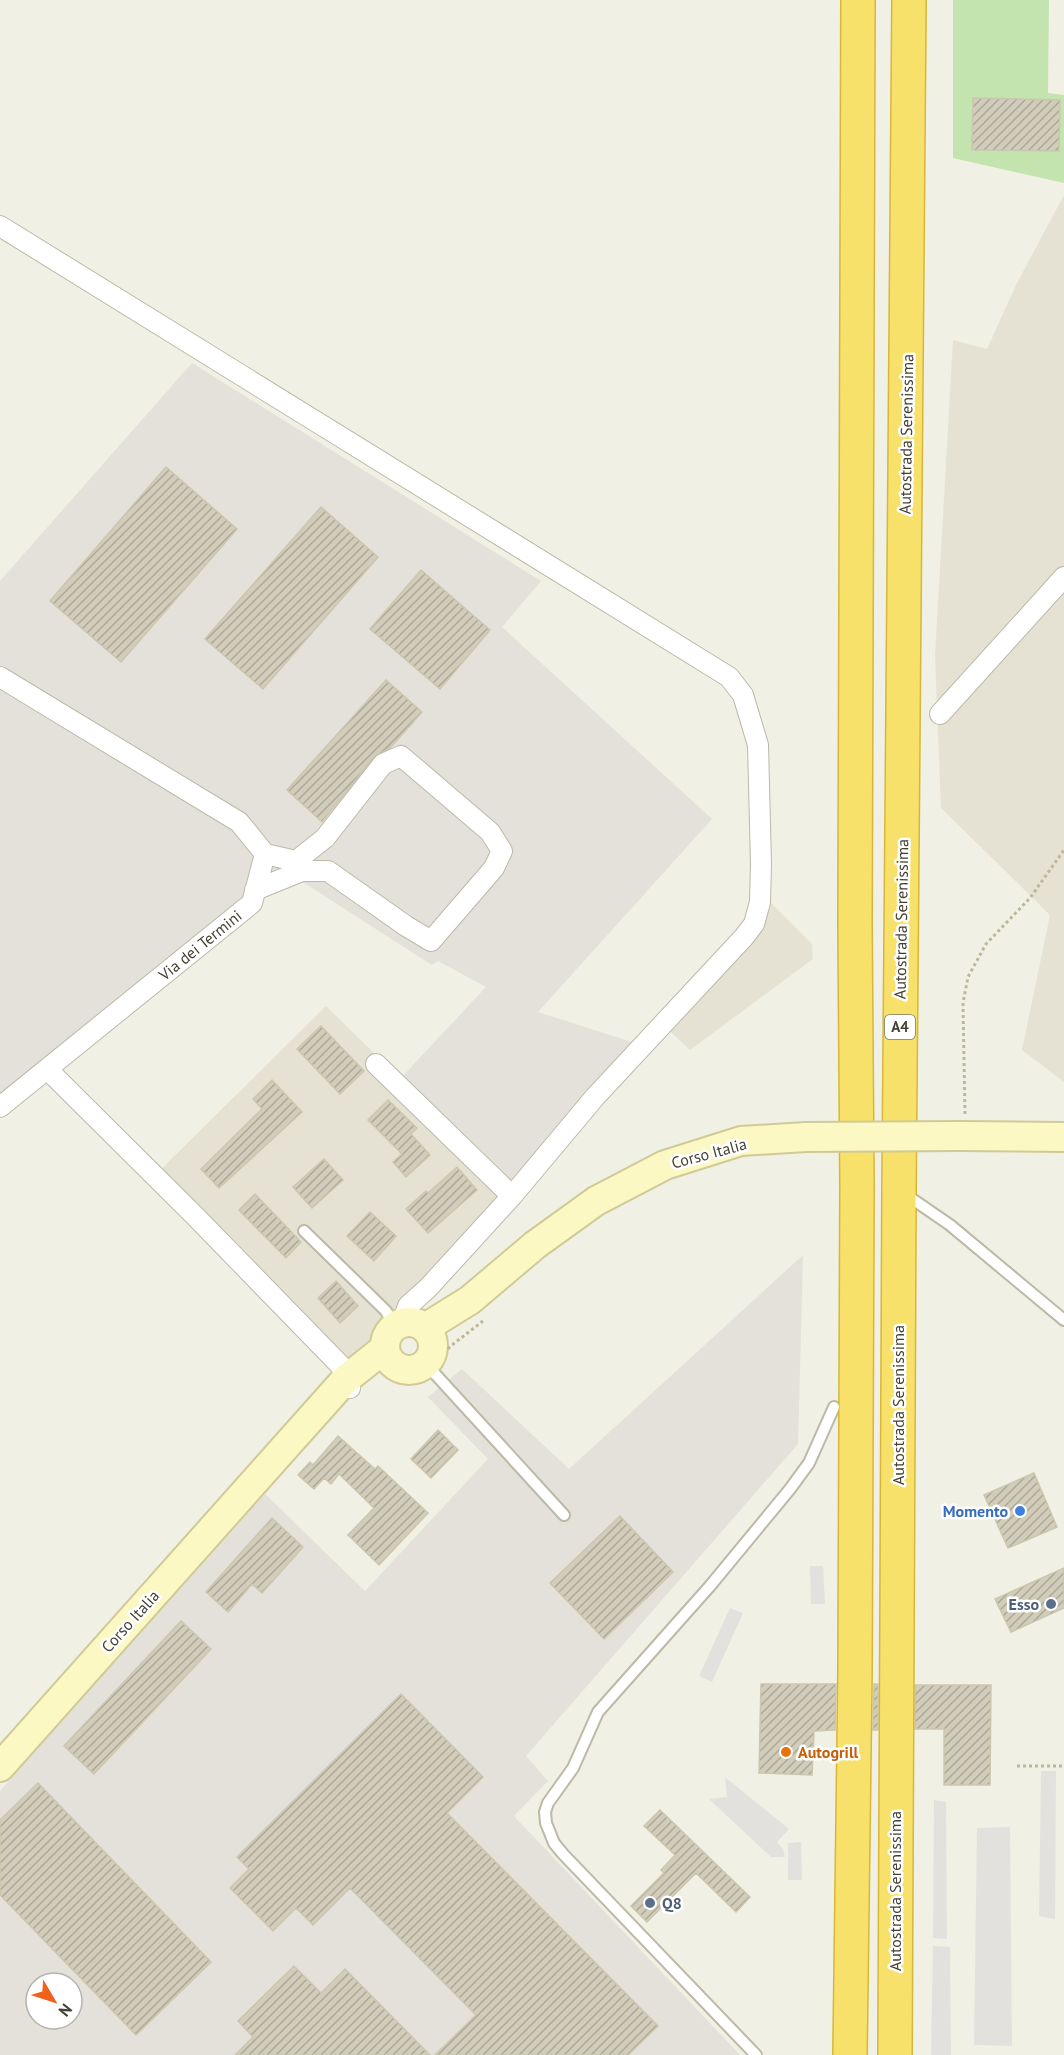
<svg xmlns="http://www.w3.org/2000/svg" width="1064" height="2055" font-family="'PT Sans',sans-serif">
<defs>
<pattern id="building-hatch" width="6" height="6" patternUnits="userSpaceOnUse" patternTransform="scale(1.5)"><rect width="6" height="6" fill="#d2cdba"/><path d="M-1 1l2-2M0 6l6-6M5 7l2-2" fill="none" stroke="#aca898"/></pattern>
</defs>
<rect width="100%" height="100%" fill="#f1f0e4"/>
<path fill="#e5e2d3" d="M1064,195V1082L1022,1050L1050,915L941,808L935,656L953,340L987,349L1016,285Z
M769,901L812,944L813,959L690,1050L658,1020Z
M326,1006L511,1188L348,1366L157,1173Z"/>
<path fill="#e3e1d9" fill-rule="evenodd" d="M192,363L541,581L502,627L712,819L538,1012L632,1042L511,1188L400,1079L486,987L438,961L432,965L301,881L247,898L0,1101V581Z
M803,1255L798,1444L526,1756L548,1781L514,1816L740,2055H0V1791L265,1494L365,1591L488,1459L428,1397L462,1369L569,1469ZM36,1983H72V2019H36Z"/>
<path fill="#c3e4ae" d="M953,0H1049L1048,93L1064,95V183L953,158Z"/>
<path fill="#e2e1dd" d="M810,1566H823L825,1604H811Z
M730,1608L743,1613L712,1682L699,1676Z
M1041,1771H1056L1055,1919L1039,1916Z
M725,1777L789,1829L777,1842L783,1849L785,1857H771L709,1799L727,1797Z
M934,1800L946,1802L947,1939L933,1938Z
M1010,1827L1012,2046L974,2045L977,1828Z
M801,1842L802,1880H788V1843Z
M933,1946L950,1947L951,2055H931Z"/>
<path fill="url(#building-hatch)" stroke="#cdc6ae" stroke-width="1.5" d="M973,98L1060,100L1059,151L972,150Z
M166,467L237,529L121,662L50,601Z
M321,507L378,557L263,689L205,639Z
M421,570L490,630L440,689L370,629Z
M386,680L422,712L390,748L374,757L322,822L287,790Z
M321,1026L364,1071L340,1094L297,1049Z
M272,1080L302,1112L219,1188L201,1169L262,1109L253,1099Z
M388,1100L417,1128L411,1134L430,1155L406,1177L393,1162L402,1154L368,1120Z
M324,1159L343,1180L312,1208L293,1187Z
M457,1167L477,1190L428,1233L406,1209L426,1191L428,1193Z
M255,1194L301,1242L286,1258L239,1210Z
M370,1212L396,1236L374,1261L347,1236Z
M336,1281L358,1306L340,1323L318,1298Z
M438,1430L458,1450L431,1478L411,1459Z
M338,1436L375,1469L378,1466L428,1513L379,1565L348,1535L374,1508L339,1474L331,1484L324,1478L314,1489L298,1475L310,1462L313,1465Z
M1034,1473L1057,1527L1008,1548L984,1495Z
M620,1516L673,1572L604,1639L550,1583Z
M272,1518L303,1547L262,1593L252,1584L228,1612L206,1592Z
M1064,1568V1608L1011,1632L995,1599Z
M181,1621L211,1649L94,1774L64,1746Z
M761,1684H836L835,1730L814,1731L812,1775L759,1773Z
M874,1684H878V1730H873Z
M915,1685H991L990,1785H944V1729H915Z
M401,1694L483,1777L447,1813L658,2026L628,2055H435L476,2015L350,1888L313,1925L296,1908L273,1931L230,1888L249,1869L237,1857Z
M38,1783L211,1962L136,2035L0,1895V1820Z
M660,1810L750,1897L736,1912L696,1873L647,1922L631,1906L664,1873L661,1870L675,1855L644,1826Z
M294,1966L321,1993L345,1969L430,2055H235L253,2037L238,2021Z"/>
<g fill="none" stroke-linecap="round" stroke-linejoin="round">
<g stroke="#bcb9a7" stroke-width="14">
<path id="lane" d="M905,1194L950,1225L1064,1320
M304,1231L386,1311L395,1327
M425,1363L564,1515
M756,2055L563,1854L554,1843L546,1823L545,1812L548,1803L573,1768L598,1712L710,1586L790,1489L809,1463L834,1407"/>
</g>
<g stroke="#bcb9a7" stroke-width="22">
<path id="street" d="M0,226L729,677L743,695L758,745L761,864L760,902L754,924L744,937L595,1097L512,1196L428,1288L408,1306L402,1323
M0,677L239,822L265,854L252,903L0,1107
M940,714L1064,577
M255,890L302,871H328L406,926L431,941L494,868L502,851L490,832L401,756L383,764L325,838L296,861L265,854
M376,1064L512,1196
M47,1069L195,1216L341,1366L345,1380L350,1388"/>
</g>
<g stroke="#d0ca96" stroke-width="32">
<path id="secondary" d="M959,1136L1064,1137
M385 1346a24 24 0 1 1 48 0a24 24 0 1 1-48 0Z
M425,1328L470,1300L535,1245L596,1201L665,1165L741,1141L806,1137
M0,1767L345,1380L385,1348"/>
</g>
<g stroke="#d6b73a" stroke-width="36">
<path id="highway" d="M850,2055L855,1671L857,1187L855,924L858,0
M895,2055L899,1190L909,0"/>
</g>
<path stroke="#bdb799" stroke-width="3" stroke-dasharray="3 3" stroke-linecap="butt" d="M965,1114L963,1003L968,977L986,944L1030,898L1064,850
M439,1357L452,1345L483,1321
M1017,1766H1064"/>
<use href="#lane" stroke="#fff" stroke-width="10"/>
<use href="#street" stroke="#fff" stroke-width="20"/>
<use href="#secondary" stroke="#fcf8c4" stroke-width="28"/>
<use href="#highway" stroke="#f7e16a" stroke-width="33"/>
<g stroke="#d0ca96" stroke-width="32" stroke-linecap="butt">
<path id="secondary-bridge" d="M806,1137L959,1136"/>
</g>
<use href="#secondary-bridge" stroke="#fcf8c4" stroke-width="28"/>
</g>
<circle fill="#3f7fe0" stroke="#fff" stroke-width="2" cx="1020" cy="1511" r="6"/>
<g fill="#5c6f8a" stroke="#fff" stroke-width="2">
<circle cx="1051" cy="1604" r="6"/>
<circle cx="650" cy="1903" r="6"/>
</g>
<circle fill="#e8710a" stroke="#fff" stroke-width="2" cx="786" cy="1752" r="6"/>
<g text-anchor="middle" stroke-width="5" stroke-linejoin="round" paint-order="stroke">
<rect fill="#fff" stroke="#7b7971" stroke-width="1.5" x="885" y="1015" width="30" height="24" rx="4.5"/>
<g font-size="15" font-weight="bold" fill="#434034">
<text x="900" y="1032">A4</text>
</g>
<g font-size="16" fill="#434034" stroke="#fff">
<text transform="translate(906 434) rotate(-89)" y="6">Autostrada Serenissima</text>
<text transform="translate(901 919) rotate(-89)" y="6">Autostrada Serenissima</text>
<text transform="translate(200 945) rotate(-39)" y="6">Via dei Termini</text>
<text transform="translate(709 1153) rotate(-15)" y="6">Corso Italia</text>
<text transform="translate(898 1405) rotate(-90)" y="6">Autostrada Serenissima</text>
<text transform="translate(130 1621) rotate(-48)" y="6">Corso Italia</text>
<text transform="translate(895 1891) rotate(-90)" y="6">Autostrada Serenissima</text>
</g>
<g font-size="16" font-weight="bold" fill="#366cbe" stroke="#fff" text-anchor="end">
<text x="1008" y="1517">Momento</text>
</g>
<g font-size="16" font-weight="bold" fill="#4e5e75" stroke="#fff" text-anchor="end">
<text x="1039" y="1610">Esso</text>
<text x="662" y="1909" text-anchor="start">Q8</text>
</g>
<g font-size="16" font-weight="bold" fill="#c56008" stroke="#fff" text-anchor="start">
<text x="798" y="1758">Autogrill</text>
</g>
</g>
<g transform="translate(54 2001) rotate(129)"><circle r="28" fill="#ffffff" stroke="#b4b3ae" stroke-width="1.5"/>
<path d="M0-4.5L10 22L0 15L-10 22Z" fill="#f0611d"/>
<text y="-9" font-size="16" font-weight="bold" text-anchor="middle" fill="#434034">N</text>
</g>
</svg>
